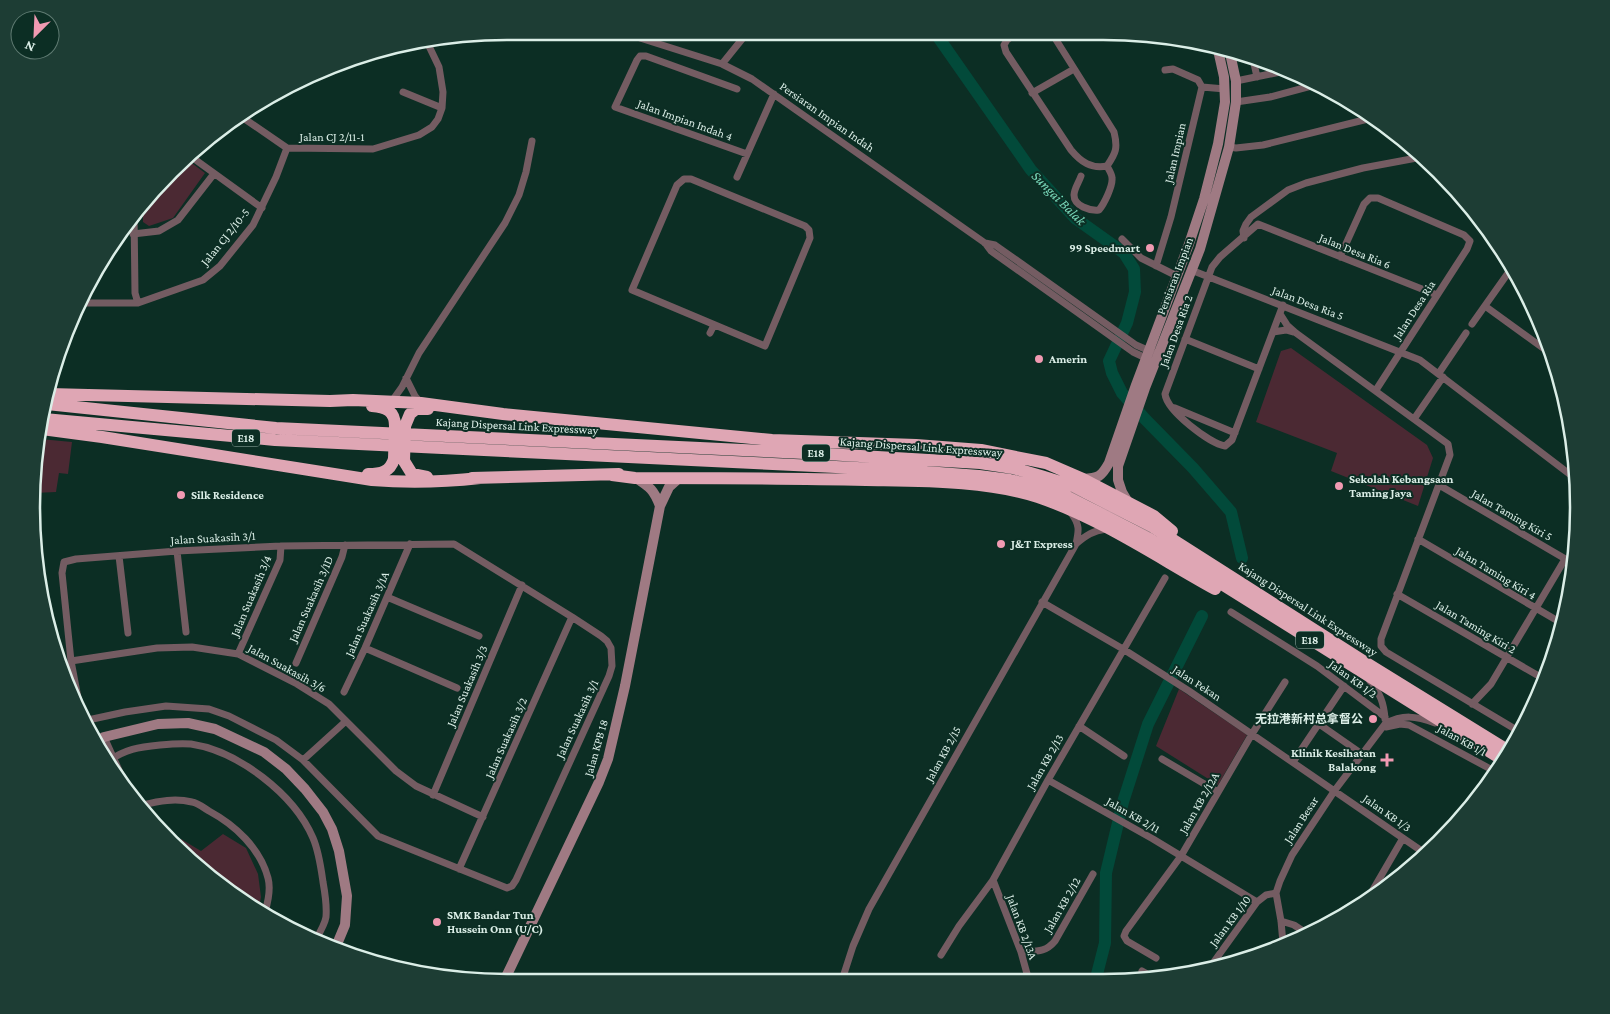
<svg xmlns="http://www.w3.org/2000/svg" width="1610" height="1014" font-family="'Crimson Pro','Noto Sans SC',serif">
<rect width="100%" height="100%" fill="#0c2e24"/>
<path fill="#4b2933" d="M189,161L205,173L173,218L149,226L143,222V205Z
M1291,348L1427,445L1433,458L1418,506L1331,471L1337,453L1256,422L1281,351Z
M40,439L72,442L68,474L59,473L56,492L34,493L32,476Z
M1179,689L1247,735L1218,785L1156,746Z
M223,834L246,848L258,874L261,897L259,908L217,884L178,842L181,839L201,851Z"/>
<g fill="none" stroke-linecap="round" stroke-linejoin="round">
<path stroke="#024a3a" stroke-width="12" d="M936,34L1031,170L1075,218L1124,253L1134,269L1135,292L1127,323L1109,361L1112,373L1122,393L1145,419L1193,468L1231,512L1242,558
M1095,982L1105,943L1106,873L1123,802L1148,724L1202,616"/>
<path stroke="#745c62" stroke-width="7" d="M1015,34L1007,40L1004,45L1006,52L1071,150C1081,162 1091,169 1107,166C1116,153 1118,148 1114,132L1053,35
M640,38L722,64L752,79L985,243L991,251L1133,352L1150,360
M1253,59L1257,77
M722,64L747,33
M1236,81L1290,70
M1202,87L1225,89
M737,89L646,56H640L637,60L615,107L747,154
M403,92L442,108
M1032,93L1074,69
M1236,102L1270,97L1315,85
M239,115L287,148L373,149L419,135L432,127L438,119L442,108L443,92L439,67L428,44
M1229,147L1236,148L1263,145L1372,118
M193,158L262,208
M1081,176C1079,182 1074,189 1074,195C1074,206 1090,211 1099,210C1104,204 1113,186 1112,178C1112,174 1109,170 1107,166
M737,177L774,94
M684,179H691L805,226L809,230L810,238L765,346L632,290L677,185Z
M134,213L135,293L138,303
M133,234L159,231L178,220L213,175
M1244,238L1243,231L1246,224L1251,217L1288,190L1306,183L1363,168L1422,157
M1122,239L1141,258L1177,276
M985,243L995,245L1136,345L1152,352
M1340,257L1364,204L1370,198H1378L1464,235L1470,241L1467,249L1456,266L1376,390
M1156,266L1171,217L1202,87L1198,80L1173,69L1165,70
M1191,270L1420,360L1576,479
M84,303H138L203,280L220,266L253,225L276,177L287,148
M1283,305L1232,440L1225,446C1209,443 1167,411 1165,394L1212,267L1220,257L1258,224L1437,295
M1485,306L1554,356
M1280,314L1287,325L1296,333L1448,444L1450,455L1381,639V646L1386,652L1520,732
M1472,324L1513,266
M70,328V333
M1273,332L1286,330L1293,332
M710,333L714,325
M1185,339L1259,369
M1439,373L1466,333
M406,378L415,396L421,403
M392,401L402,387L419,353L505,223L519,195L526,172L532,141
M1175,408L1235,433
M1414,419L1443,377
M1439,485L1574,564
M1418,539L1563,624
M1076,544C1086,535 1093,531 1106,529
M177,551L186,632
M119,556L128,633
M1397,594L1544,679
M387,597L479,636
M1042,602L1123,649L1189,691L1426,854
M1231,612L1317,666L1385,717
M365,648L457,688
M238,654L280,560L281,546
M71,661L157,648L192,647L238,654L297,684L329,704L396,771L416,786L483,817
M296,663L342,557L345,545
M1370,681C1380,693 1384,703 1385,719
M344,692L365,648L410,544
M78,698L71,661L62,573L64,562L76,559L177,551L281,546L454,544L572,617L601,636L607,641L611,648L612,666L609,676L516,880L512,886L507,888L378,836L303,760L276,740L229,716L209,709L166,706L125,712L88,720
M1472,704L1491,684L1565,559
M1319,724L1362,754
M1079,726L1124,756
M1386,727L1400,724L1409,725L1496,772
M104,737L127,788
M1162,759L1218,792
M303,760L346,721
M107,762C125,749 139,747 160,745C170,744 181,743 191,744C238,751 294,794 313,838C319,852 321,868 323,882C325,893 327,905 326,917C325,924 319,934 315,941
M1293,762L1344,686
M1048,780L1153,839L1257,902
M433,795L522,585
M143,805C159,801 175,798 192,802C198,803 204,808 209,811C235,825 260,848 268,878C271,889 268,902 265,912
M459,869L572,617
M993,880L1021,952L1029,981
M1367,900L1403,838
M1281,921L1294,925L1306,933
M1283,943L1281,921L1276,893L1280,881L1292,855L1335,790L1385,724C1403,714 1416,716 1435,723
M1021,952C1036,951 1045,953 1055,941L1093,874
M941,955L959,926L993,880L1048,780L1165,578
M1156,958L1127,941L1124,936L1126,931L1181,856L1252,734L1285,682
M1208,970L1257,902L1266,895L1276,893
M1142,971L1154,978
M842,980L853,946L869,909L1076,544C1079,530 1080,525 1071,513"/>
<path stroke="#9f7a83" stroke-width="10" d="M636,478C650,487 654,490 660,506
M1083,479C1099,478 1101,477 1109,463L1136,385L1189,244L1204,199L1218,144L1225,102L1224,77L1218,50
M1128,502L1122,492L1118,480V466L1145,388L1200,249L1229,147L1236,102V81L1230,53
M98,741L104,737L158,724L188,723L215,729L264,752L286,769L305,789L323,812L332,829L339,851L347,896L345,925L335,949
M505,979L599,782L608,759L625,686L660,506L669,487L679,478"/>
<path stroke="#dfa6b4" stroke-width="12" d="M49,394L330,401L353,400L421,403L503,414L772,440L916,445L981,450L1046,463L1083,479L1154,516L1172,531
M47,404L276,428L826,454L980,463L1013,468L1041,476L1073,486L1153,527L1368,664L1509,751
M372,406C386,407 395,411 395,426
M44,419L275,440L899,470L979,476L1010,480L1038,487L1068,497L1148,538L1503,760
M405,426L410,414L416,409H428
M42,429L102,437L372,480C408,483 444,482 480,478
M404,461L412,474L427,477
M368,474C381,474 390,472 394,459
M612,475L635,478C712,478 789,478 866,480C920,481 986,480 1038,497C1102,519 1157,557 1215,589
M472,478L619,474"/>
<path stroke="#dfa6b4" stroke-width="12" d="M394,459L395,426
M404,461L405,426"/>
</g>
<g fill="#f19ab2" stroke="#0c2e24" stroke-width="2">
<circle cx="1150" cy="248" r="5"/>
<circle cx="1039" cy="359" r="5"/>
<circle cx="1339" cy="486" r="5"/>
<circle cx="181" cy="495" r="5"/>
<circle cx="1001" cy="544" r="5"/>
<circle cx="1373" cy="719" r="5"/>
<path d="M1384.5 752.5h5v5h5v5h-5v5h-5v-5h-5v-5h5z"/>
<circle cx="437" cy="922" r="5"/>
</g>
<g text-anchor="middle" stroke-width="4" stroke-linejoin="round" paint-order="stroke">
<g fill="#0c2e24" stroke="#9db4ac" stroke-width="1">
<rect x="232" y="429.5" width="28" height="17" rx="4"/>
<rect x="802" y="444.5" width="28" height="17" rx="4"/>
<rect x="1296" y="631.5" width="28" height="17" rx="4"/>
</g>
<g font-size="11" font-weight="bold" fill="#dbeee7">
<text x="246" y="442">E18</text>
<text x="816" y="457">E18</text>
<text x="1310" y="644">E18</text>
</g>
<g font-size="12" fill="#dbeee7" stroke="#0c2e24">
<text transform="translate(827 117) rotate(35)" y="4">Persiaran Impian Indah</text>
<text transform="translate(685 120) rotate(20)" y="4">Jalan Impian Indah 4</text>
<text x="332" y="141">Jalan CJ 2/11-1</text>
<text transform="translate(1175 153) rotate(-77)" y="4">Jalan Impian</text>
<text transform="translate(225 237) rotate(-51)" y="4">Jalan CJ 2/10-5</text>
<text transform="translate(1355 251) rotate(22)" y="4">Jalan Desa Ria 6</text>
<text transform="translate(1175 276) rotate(-69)" y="4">Persiaran Impian</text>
<text transform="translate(1308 303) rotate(21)" y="4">Jalan Desa Ria 5</text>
<text transform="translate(1414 310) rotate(-57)" y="4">Jalan Desa Ria</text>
<text transform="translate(1176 331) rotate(-70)" y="4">Jalan Desa Ria 2</text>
<text transform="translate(517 426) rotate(3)" y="4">Kajang Dispersal Link Expressway</text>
<text transform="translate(921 447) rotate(4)" y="4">Kajang Dispersal Link Expressway</text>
<text transform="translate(1512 515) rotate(30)" y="4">Jalan Taming Kiri 5</text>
<text transform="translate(213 538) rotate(-3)" y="4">Jalan Suakasih 3/1</text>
<text transform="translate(1496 573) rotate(31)" y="4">Jalan Taming Kiri 4</text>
<text transform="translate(251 596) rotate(-67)" y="4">Jalan Suakasih 3/4</text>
<text transform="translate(311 599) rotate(-66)" y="4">Jalan Suakasih 3/1D</text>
<text transform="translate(1308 609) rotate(33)" y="4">Kajang Dispersal Link Expressway</text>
<text transform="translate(367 614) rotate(-66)" y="4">Jalan Suakasih 3/1A</text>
<text transform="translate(1476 627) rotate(31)" y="4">Jalan Taming Kiri 2</text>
<text transform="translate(287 668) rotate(29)" y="4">Jalan Suakasih 3/6</text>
<text transform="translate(1353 679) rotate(36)" y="4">Jalan KB 1/2</text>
<text transform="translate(1197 683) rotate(33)" y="4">Jalan Pekan</text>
<text transform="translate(467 686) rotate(-67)" y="4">Jalan Suakasih 3/3</text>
<text transform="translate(577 719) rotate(-65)" y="4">Jalan Suakasih 3/1</text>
<text transform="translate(506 738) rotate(-66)" y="4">Jalan Suakasih 3/2</text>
<text transform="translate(1462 740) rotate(29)" y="4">Jalan KB 1/1</text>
<text transform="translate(596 748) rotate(-74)" y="4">Jalan KPB 18</text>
<text transform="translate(943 754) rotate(-61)" y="4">Jalan KB 2/15</text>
<text transform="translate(1045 762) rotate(-60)" y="4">Jalan KB 2/13</text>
<text transform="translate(1199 803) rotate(-60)" y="4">Jalan KB 2/12A</text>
<text transform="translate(1387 813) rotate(35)" y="4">Jalan KB 1/3</text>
<text transform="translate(1133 815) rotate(30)" y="4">Jalan KB 2/11</text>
<text transform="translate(1301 820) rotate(-57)" y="4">Jalan Besar</text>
<text transform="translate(1062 905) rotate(-60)" y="4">Jalan KB 2/12</text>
<text transform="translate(1230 921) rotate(-53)" y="4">Jalan KB 1/10</text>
<text transform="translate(1022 927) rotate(70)" y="4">Jalan KB 2/13A</text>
</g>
<g font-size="12" font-weight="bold" fill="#dbeee7" stroke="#0c2e24" text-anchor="start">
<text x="1140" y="252" text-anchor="end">99 Speedmart</text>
<text x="1049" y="363">Amerin</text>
<text x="1349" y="483">Sekolah Kebangsaan<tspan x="1349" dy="14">Taming Jaya</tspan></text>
<text x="191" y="499">Silk Residence</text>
<text x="1011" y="548">J&amp;T Express</text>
<text x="1363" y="723" text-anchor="end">无拉港新村总拿督公</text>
<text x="1376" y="757" text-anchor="end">Klinik Kesihatan<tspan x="1376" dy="14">Balakong</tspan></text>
<text x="447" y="919">SMK Bandar Tun<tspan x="447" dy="14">Hussein Onn (U/C)</tspan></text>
</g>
<g font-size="14" font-style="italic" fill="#79d8ba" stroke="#0c2e24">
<text transform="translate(1059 198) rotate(45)" y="5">Sungai Balak</text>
</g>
</g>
<path d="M0 0H1610V1014H0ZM507 40H1103A467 467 0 0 1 1570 507V507A467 467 0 0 1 1103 974H507A467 467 0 0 1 40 507V507A467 467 0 0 1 507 40Z" fill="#1d3d34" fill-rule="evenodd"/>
<path fill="none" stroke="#dbeee7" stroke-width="2.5" d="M507 40H1103A467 467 0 0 1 1570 507V507A467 467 0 0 1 1103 974H507A467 467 0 0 1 40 507V507A467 467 0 0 1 507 40Z"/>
<g transform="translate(35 35) rotate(204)"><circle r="24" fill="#0c2e24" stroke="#5f7b72"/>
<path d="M0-4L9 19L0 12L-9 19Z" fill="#f19ab2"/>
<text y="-8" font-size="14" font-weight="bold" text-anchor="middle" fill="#dbeee7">N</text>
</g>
</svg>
